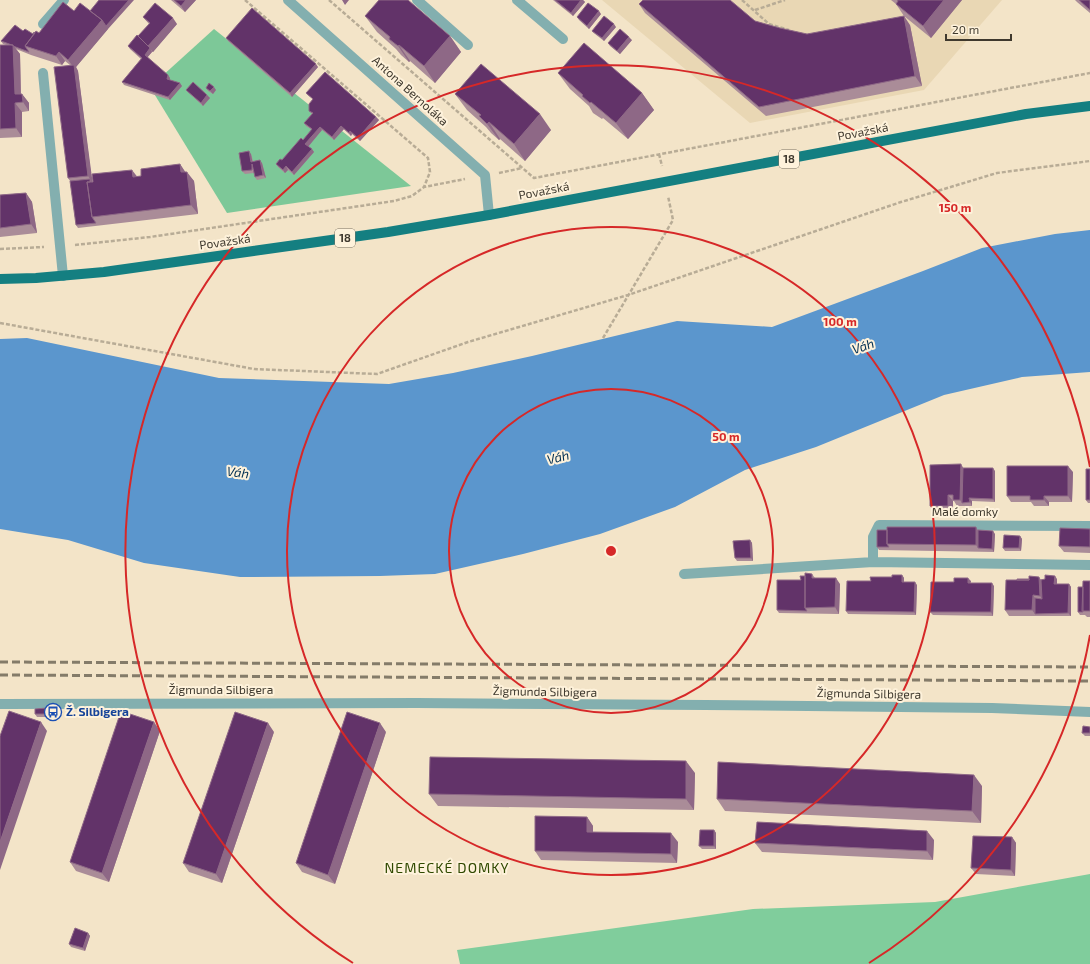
<svg xmlns="http://www.w3.org/2000/svg" width="1090" height="964" font-family="'Exo 2',sans-serif">
<rect width="100%" height="100%" fill="#f3e4c8"/>
<path fill="#e9d7b4" d="M602,0H1002L924,90L750,123Z"/>
<path fill="#7dc898" d="M214,29L411,186L227,213L150,87Z"/>
<path fill="#80cd9c" d="M1090,874V964H460L457,950L753,909L935,902Z"/>
<path fill="#5b96cd" d="M1090,230V372L1022,377L944,395L816,447L745,470L675,507L600,534L523,554L435,574L380,576L240,577L144,563L68,540L0,529V339L27,338L219,378L389,384L453,373L532,356L677,321L772,327L923,271L982,248L1055,234Z"/>
<g fill="none" stroke-linecap="round" stroke-linejoin="round">
<path stroke="#b8ac96" stroke-width="2.5" stroke-dasharray="4 2" stroke-linecap="butt" d="M245,0L428,158L430,172L424,187
M329,0L534,178L1090,73
M742,0L769,24L789,30
M755,10L785,0
M659,154L662,166
M499,173L522,168
M75,245L150,237L394,201L412,196L424,187L465,179
M0,249L44,247
M0,323L254,369L377,374L468,342L628,295L901,202L997,173L1090,161
M603,338L673,220L668,196"/>
<path stroke="#83afaf" stroke-width="10" d="M288,0L485,175L489,215
M417,0L468,45
M517,0L563,39
M43,24L64,0
M43,73L63,276
M873,562V537L879,525L1090,526
M684,574L873,562L1090,565
M0,704L417,703L705,705L992,708L1090,712"/>
<path stroke="#147f81" stroke-width="10" d="M0,279L36,278L104,272L388,232L489,215L1026,114L1090,106"/>
<path stroke="#847b69" stroke-width="3" stroke-dasharray="8 4" stroke-linecap="butt" d="M0,662L1090,667
M0,675L1090,681"/>
</g>
<path fill="#aa8c98" d="M171,0H196L185,12Z
M553,0H583L585,2L573,16Z
M891,0H962L931,38L904,16L896,4Z
M1075,0H1090V13L1077,2Z
M639,4L755,21L780,28L807,34L910,25L922,86L766,116L645,13Z
M74,11L108,29L76,67L78,71L92,182L141,176L180,164L185,172L194,181L198,214L78,228L76,225L70,181L68,178L70,65L65,61L62,65L31,55L16,49L20,54L21,94H22L29,103V111L22,112V137L0,138V45H6L3,44L1,41L23,31L33,34L35,33H39Z
M601,14L589,29L579,20L577,17Z
M365,16L450,36L461,52L435,83L410,61L409,62L401,55L396,49L377,32Z
M143,17L177,24L153,52H152L147,57L170,78V80L182,86L170,100L124,85L122,82L141,59L130,49L128,46L138,36L149,24Z
M616,27L604,41L595,34L592,31Z
M226,38L318,67L292,97L228,41Z
M632,40L620,54L610,46L608,43Z
M558,73L642,93L654,110L628,139L603,118L602,119L593,113L589,106L570,89Z
M206,88L216,90L213,94L208,91Z
M186,90L207,95L210,98L203,106L189,93Z
M306,93L376,117L379,120L360,141L352,134L351,136L344,129L334,140L322,130L308,146L314,152L294,175L288,170L285,173L278,167L276,164L282,160L303,140L312,130L306,126L304,123L312,114L309,111L313,99L309,96Z
M455,94L551,130L525,161L500,139L499,140L491,133L486,127L467,110Z
M251,154L253,161L262,163L266,178L257,180L255,177L254,173L245,174L242,171Z
M26,193L32,202L37,233L0,237V195Z
M963,468L995,471V502L972,501V506H957L954,501H953V512H934L930,506Z
M1090,469V503H1088L1086,500Z
M1073,472L1072,502H1049V506H1034L1031,502H1011L1007,496Z
M1090,529V553L1064,552L1059,546Z
M877,530H978L995,534L994,552L879,550L877,547Z
M1020,536L1022,539L1021,551H1005L1003,548Z
M750,540L752,543L753,561H737L735,558Z
M812,574L815,578L840,584L839,614L779,613L777,610L801,580L805,576Z
M902,575L904,578V582L917,585L916,615L848,614L846,611L871,581Z
M1057,579V584H1069L1071,587V616H1009L1005,610L1017,580Z
M971,581L970,583L994,586L993,616L933,615L930,612L954,582Z
M1090,581V617H1087L1085,615H1080L1078,612Z
M47,708L49,712V717H37L35,714Z
M1090,727V736H1085L1082,733Z
M160,731L109,882L76,871L70,862Z
M274,732L222,883L189,872L183,863Z
M386,732L335,884L302,872L296,863Z
M695,773L694,810L438,806L429,794Z
M982,786L981,823L725,811L717,799Z
M587,817L593,826V832L678,842L677,863L541,860L535,851Z
M714,830L716,833V849H702L699,846Z
M1012,837L1016,843L1015,876L976,874L971,868Z
M934,840L933,860L762,852L755,843Z
M88,933L90,936L85,951L71,947L69,944Z"/>
<path fill="#8e6886" d="M129,0H134L108,29L76,67L78,71L97,216L90,179L88,176L74,68L68,60L102,20Z
M186,0H196L185,12L181,6Z
M342,0H349L345,5Z
M581,0H583L585,2L573,16L571,13Z
M944,0H962L931,38L923,26Z
M599,11L601,14L589,29L587,26Z
M904,16L910,25L922,86L915,76Z
M173,18L177,24L153,52L148,46Z
M614,24L616,27L604,41L602,38Z
M450,36L461,52L435,83L424,66Z
M629,37L632,40L620,54L617,51Z
M13,45L20,54L21,102L15,94Z
M399,45L410,61L409,62L398,46Z
M150,48L152,52L147,58L145,55Z
M59,52L65,61L62,65L56,56Z
M316,64L318,67L292,97L290,93Z
M168,75L170,78L169,82L167,79Z
M180,83L182,86L170,100L168,97Z
M214,87L216,90L213,94L210,91Z
M642,93L654,110L628,139L616,123Z
M22,94L29,103V111L23,102Z
M207,95L210,98L203,106L201,103Z
M15,103L22,112V137L16,128Z
M540,114L551,130L525,161L514,144Z
M376,117L379,120L360,141L358,138Z
M489,122L500,139L499,140L487,124Z
M341,126L344,129L334,140L332,137Z
M320,127L322,130L308,147L305,144Z
M350,131L352,134L351,136L349,133Z
M312,149L314,152L294,175L292,172Z
M249,151L251,154L253,165L251,162Z
M260,160L262,163L266,178L263,175Z
M180,164L186,173L181,172Z
M286,166L288,170L285,173L283,170Z
M132,170L139,179L133,177Z
M187,172L194,181L198,214L191,205Z
M26,193L32,202L37,233L31,224Z
M961,464L965,471L962,503L960,500Z
M1068,466L1073,472L1072,502L1068,496Z
M993,468L995,471V502L993,499Z
M948,495L953,501V512L948,506Z
M1044,496L1049,502V506L1044,500Z
M969,498L972,501V506L970,502Z
M976,527L980,534L978,548L976,545Z
M993,531L995,534L994,552L992,549Z
M1020,536L1022,539L1021,551L1019,548Z
M750,540L752,543L753,561L751,558Z
M902,575L904,578V585L902,582Z
M1055,576L1057,579V587L1054,584Z
M1039,577L1043,583L1044,602L1040,596Z
M836,578L840,584L839,614L835,607Z
M968,578L971,581L970,586L968,583Z
M915,582L917,585L916,615L914,612Z
M992,583L994,586L993,616L991,612Z
M1069,584L1071,587V616L1068,613Z
M1033,595L1037,601L1035,614L1032,610Z
M47,708L49,712V717L47,714Z
M41,722L47,731L0,870V842Z
M154,722L160,731L109,882L102,873Z
M268,723L274,732L222,883L216,874Z
M380,723L386,732L335,884L328,875Z
M686,761L695,773L694,810L686,799Z
M974,775L982,786L981,823L972,811Z
M587,817L593,826V841L587,832Z
M714,830L716,833V849L714,846Z
M927,831L934,840L933,860L927,851Z
M671,833L678,842L677,863L671,854Z
M1012,837L1016,843L1015,876L1011,870Z
M88,933L90,936L85,951L83,948Z"/>
<path fill="#623369" stroke="#8e6886" d="M99,0H129L106,26L102,20L90,11Z
M174,0H186L181,6Z
M379,0H408L450,36L424,66L399,45L398,46L389,39L390,37L365,16Z
M555,0H581L571,13Z
M643,0H730L755,21L780,28L807,34L904,16L915,76L759,107L639,4Z
M897,0H944L923,26L896,4L898,1Z
M1079,0H1090V10Z
M63,2L74,11L80,3L102,20L68,60L59,52L56,56L25,46L36,31L39,33Z
M155,3L173,18L148,46L138,36L150,23L143,17Z
M588,3L599,11L587,26L577,17Z
M252,8L316,64L290,93L226,38Z
M604,16L614,24L602,38L592,31Z
M15,25L23,31L25,29L33,34L34,32L35,33L25,46L29,52L13,46V45H12L1,41Z
M620,29L629,37L617,51L608,43Z
M137,35L150,48L145,55L168,75L167,79L180,83L168,97L122,82L142,58L128,46Z
M584,43L642,93L616,123L591,102L590,103L582,96L583,95L558,73Z
M0,45H13L15,94H22L23,102L15,103L16,128L0,129Z
M481,64L540,114L514,144L489,122L487,124L479,116L481,115L455,94Z
M74,65L88,176L68,178L54,67Z
M325,72L376,117L358,138L350,131L349,133L341,126L332,137L320,127L305,144L312,149L292,172L286,166L283,170L276,164L280,159L282,160L301,138L303,140L312,129L304,123L313,113L309,111V104L313,99L306,93Z
M193,82L207,95L201,103L186,90Z
M209,83L214,87L210,91L206,88Z
M249,151L251,162L260,160L263,175L255,177L252,164V170L242,171L239,153Z
M180,164L181,172H187L191,205L92,217L87,182H93L92,174L132,170L133,177L141,176V169Z
M90,179V182H87L92,217L96,223L76,225L70,181Z
M26,193L31,224L0,228V195Z
M961,464L960,500H953V495H948V506H930V465Z
M1007,466H1068V496H1044V500H1030V496H1007Z
M963,468H993V499L969,498L970,502L962,503Z
M1086,469H1090V500H1086Z
M887,527H976V545L887,544Z
M1060,528L1090,529V547L1059,546Z
M877,530H887V544L889,547H877Z
M978,530L993,531L992,549L978,548Z
M1004,535L1020,536L1019,548H1003Z
M750,540L751,558H735L733,541Z
M805,573L812,574V578H836L835,607L805,608Z
M892,575H902V582H915L914,612L846,611L847,581H871L870,577H892Z
M1045,575L1055,576L1054,584H1069L1068,613L1035,614V598L1042,599L1041,580L1045,579Z
M800,576H805V608L807,611L777,610V580H801Z
M1029,576L1039,577L1040,596L1033,595L1032,610H1005L1006,580H1029Z
M954,578H968V583H992L991,612H930L931,582H954Z
M1017,579H1029V580H1017Z
M1083,581H1090V611H1082Z
M1078,587H1083V612H1078Z
M47,708V714H35V709Z
M9,711L41,722L0,842V736Z
M121,711L154,722L102,873L70,862Z
M235,712L268,723L216,874L183,863Z
M347,712L380,723L328,875L296,863Z
M1083,726L1090,727V733H1082Z
M430,757L686,761V799L429,794Z
M718,762L974,775L972,811L717,799Z
M535,816L587,817V832L671,833V854L535,851Z
M757,822L927,831V851L755,843Z
M700,830H714V846H699Z
M973,836L1012,837L1011,870L971,868Z
M75,928L88,933L83,948L69,944Z"/>
<g fill="none" stroke="#d62828" stroke-width="2">
<circle cx="611" cy="551" r="162"/>
<circle cx="611" cy="551" r="324"/>
<path d="M1090 635A486 486 0 0 1 869 963M353 963A486 486 0 1 1 1090 467"/>
</g>
<defs>
<g id="bus-ring" transform="scale(0.9)"><circle r="9.5" fill="#fef2db" stroke="#1a4fb4" stroke-width="1.5"/><path d="M-5-6H5V4H4V6H2V4H-2V6H-4V4H-5ZM-3.5-4V0h7V-4ZM-3.5 1.2v1.5H-2V1.2ZM2 1.2v1.5H3.5V1.2Z" fill="#1a4fb4"/></g>
</defs>
<g fill-rule="evenodd">
<use href="#bus-ring" x="53" y="712"/>
</g>
<g text-anchor="middle" stroke-width="4" stroke-linejoin="round" paint-order="stroke">
<g fill="#fef2db" stroke="#787062" stroke-width="1">
<rect x="779" y="150" width="20" height="18" rx="3"/>
<rect x="335" y="229" width="20" height="18" rx="3"/>
</g>
<g font-size="11" font-weight="bold" fill="#3f392e">
<text x="789" y="163">18</text>
<text x="345" y="242">18</text>
</g>
<g font-size="12" fill="#3f392e" stroke="#fef2db">
<text transform="translate(410 91) rotate(42)" y="4">Antona Bernoláka</text>
<text transform="translate(863 132) rotate(-11)" y="4">Považská</text>
<text transform="translate(544 191) rotate(-11)" y="4">Považská</text>
<text transform="translate(225 242) rotate(-8)" y="4">Považská</text>
<text x="965" y="516">Malé domky</text>
<text x="221" y="694">Žigmunda Silbigera</text>
<text transform="translate(545 692) rotate(1)" y="4">Žigmunda Silbigera</text>
<text transform="translate(869 694) rotate(1)" y="4">Žigmunda Silbigera</text>
</g>
<g font-size="12" font-weight="bold" fill="#164399" stroke="#fef2db" text-anchor="start">
<text x="66" y="716">Ž. Silbigera</text>
</g>
<g font-size="13" font-style="italic" fill="#012f53" stroke="#fef2db">
<text transform="translate(863 346) rotate(-19)" y="5">Váh</text>
<text transform="translate(558 457) rotate(-14)" y="5">Váh</text>
<text transform="translate(238 472) rotate(8)" y="5">Váh</text>
</g>
<g font-size="14" letter-spacing="1" fill="#2f4900" stroke="#fef2db">
<text x="447" y="873">NEMECKÉ DOMKY</text>
</g>
</g>
<circle cx="611" cy="551" r="6" fill="#d62828" stroke="#fef2db" stroke-width="2"/>
<g font-size="12" text-anchor="middle" font-weight="bold" fill="#d62828" stroke="#fef2db" stroke-width="4" stroke-linejoin="round" paint-order="stroke">
<text x="955" y="212">150 m</text>
<text x="840" y="326">100 m</text>
<text x="726" y="441">50 m</text>
</g>
<path d="M946 34v6h65v-6" fill="none" stroke="#3f392e" stroke-width="2"/>
<text x="952" y="34" font-size="12" fill="#3f392e" stroke="#fef2db" stroke-width="3" paint-order="stroke">20 m</text>
</svg>
